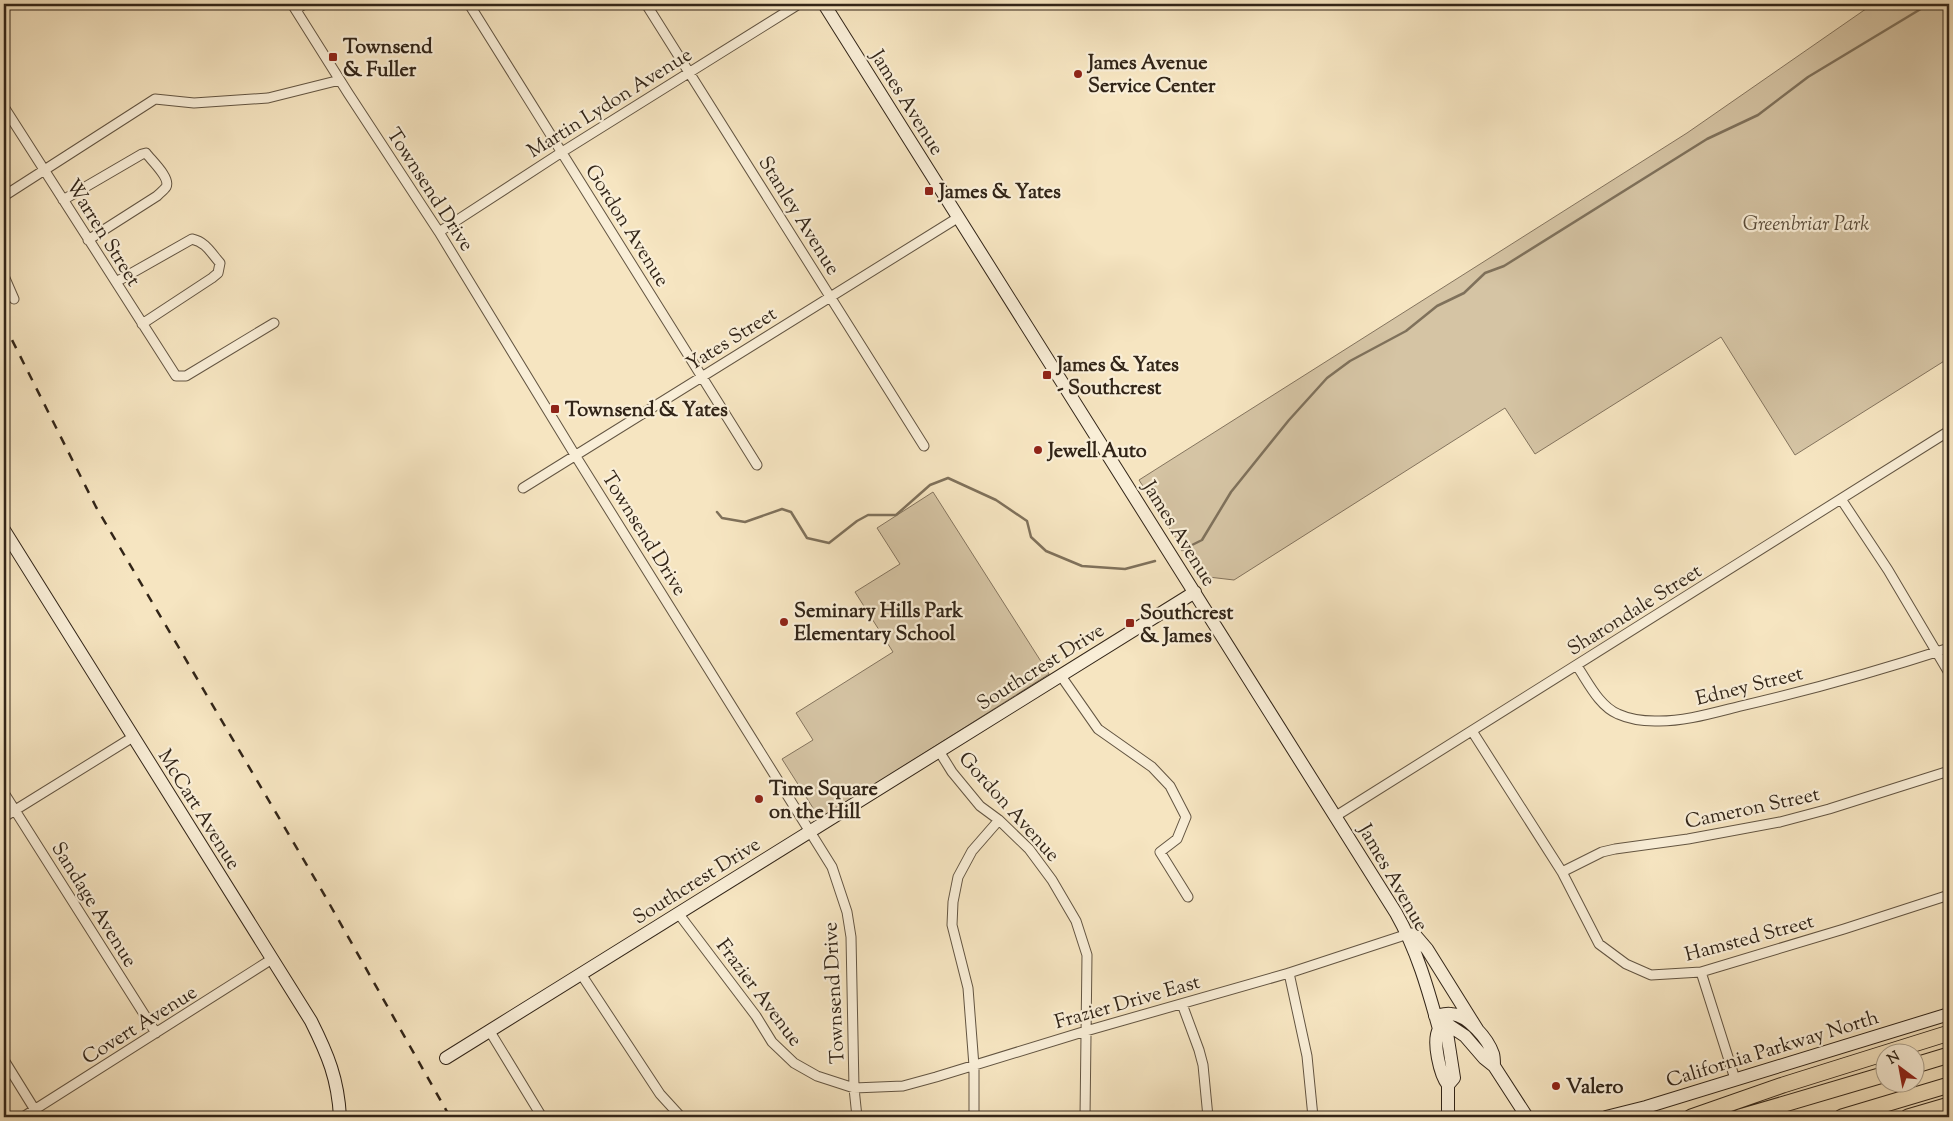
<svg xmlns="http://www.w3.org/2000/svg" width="1953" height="1121" font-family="'Sorts Mill Goudy',serif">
<rect width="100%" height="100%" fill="#f6e5c1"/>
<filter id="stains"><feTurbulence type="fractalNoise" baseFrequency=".004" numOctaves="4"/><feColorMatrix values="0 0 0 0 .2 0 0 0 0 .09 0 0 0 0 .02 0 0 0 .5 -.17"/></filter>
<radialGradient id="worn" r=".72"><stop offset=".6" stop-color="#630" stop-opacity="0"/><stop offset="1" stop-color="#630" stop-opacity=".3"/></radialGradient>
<path fill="#d5c4a4" stroke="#84745e" d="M1873,4H1949V358L1795,455L1721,337L1535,454L1505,408L1234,580L1200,576L1139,480L1687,133Z
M933,492L1049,674L820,819L782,759L813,740L796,713L893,652L855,592L900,564L877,528Z"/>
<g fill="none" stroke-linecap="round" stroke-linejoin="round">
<path stroke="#7f715b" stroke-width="2.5" d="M717,512L722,518L745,522L782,509L791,512L807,538L829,543L857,521L868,515H896L930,485L948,478L996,500L1027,521L1031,537L1046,551L1082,566L1125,569L1155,561
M1182,550L1202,540L1231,492L1289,420L1327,378L1350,361L1406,331L1437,306L1464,293L1485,273L1504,266L1707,139L1758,115L1808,77L1929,4"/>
<g stroke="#635542" stroke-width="11">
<path id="street" d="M292,4L348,93L439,232L575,455L832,867L847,912L851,937L854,1088L857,1117
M469,4L757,465
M646,4L924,446
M296,9L305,4
M4,107L176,376H186L274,323
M4,196L155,99L194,103L268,98L340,80
M63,200L142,154L146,153C151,160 171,178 166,187C164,190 160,193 157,196L88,240
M439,232L562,152L799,4
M4,276L14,299
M116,282L192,239C206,242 211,253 220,263L218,273L212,278L142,324
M523,488L959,217
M1841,499L1888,570L1949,673
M1577,666C1588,682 1599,706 1618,714C1629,719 1643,721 1655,721C1683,722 1713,713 1741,706C1811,690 1881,670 1949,648
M1061,676L1098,729L1152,767L1170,786L1186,817L1177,839L1160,852L1188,897
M1472,731L1562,872L1599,944L1626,964L1651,975L1701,972L1844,929L1949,895
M939,751L952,772L980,806L999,820L1029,849L1052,880L1076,921L1087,955L1085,1117
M4,793L156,1033
M1336,816L1949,431
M4,817L133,737
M1562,872L1602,852L1615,849L1688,839L1780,822L1829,809L1949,771
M678,913L756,1016L772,1042L794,1063L817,1076L854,1088L903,1086L936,1077L1086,1031L1289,973L1408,934
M1701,972L1735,1079
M1289,973L1307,1056L1313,1117
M581,974L660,1094L681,1117
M1182,1004L1199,1050L1203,1065L1208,1117
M489,1030L542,1117
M4,1060L35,1110
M23,1117L272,959
M974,1117V1066L968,988L952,925L953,902L958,877L972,851L999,820"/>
</g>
<g stroke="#322518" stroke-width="14">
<path id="secondary" d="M824,4L1396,913C1417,950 1428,989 1439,1029C1432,1041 1440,1075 1448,1085
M4,530L311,1021C328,1055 338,1079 340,1117
M1408,934L1415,935L1427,949L1477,1029
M1435,1016L1465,1036L1484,1058L1494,1066L1527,1117
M1435,1016C1440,1015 1446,1013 1451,1014C1468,1015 1488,1039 1493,1054C1494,1057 1494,1062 1494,1066
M1439,1029L1447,1033L1454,1078L1448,1085V1117
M446,1058L1195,592
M1606,1117L1646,1107L1949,1014"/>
</g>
<g stroke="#322518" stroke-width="17">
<path id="highway" d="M1916,1065L1949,1055
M1691,1117L1783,1085L1949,1033
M1740,1117L1886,1074
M1842,1117L1949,1085
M1908,1117L1949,1105"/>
</g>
<use href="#street" stroke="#f9eed7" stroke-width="9"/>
<use href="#secondary" stroke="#f9eed7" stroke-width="12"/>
<use href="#highway" stroke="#f6e5c1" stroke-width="15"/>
<path stroke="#322518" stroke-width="2.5" stroke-dasharray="9 9" stroke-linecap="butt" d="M4,324L96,507L325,896L450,1117"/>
</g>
<g fill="#8f2418" stroke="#f9eed7" stroke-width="2">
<rect x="328" y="52" width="10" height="10" rx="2.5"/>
<circle cx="1078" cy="74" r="5"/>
<rect x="924" y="186" width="10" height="10" rx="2.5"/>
<rect x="1042" y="370" width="10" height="10" rx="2.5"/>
<rect x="550" y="404" width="10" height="10" rx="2.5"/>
<circle cx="1038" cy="450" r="5"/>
<circle cx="784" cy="622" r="5"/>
<rect x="1125" y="618" width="10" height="10" rx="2.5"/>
<circle cx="759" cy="799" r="5"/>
<circle cx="1556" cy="1086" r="5"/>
</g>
<g text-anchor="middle" stroke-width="4.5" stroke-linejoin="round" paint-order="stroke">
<g font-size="20" font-weight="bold" fill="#322518" stroke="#f9eed7" text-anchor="start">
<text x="343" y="53">Townsend<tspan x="343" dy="23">&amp; Fuller</tspan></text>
<text x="1088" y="69">James Avenue<tspan x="1088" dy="23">Service Center</tspan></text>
<text x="939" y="198">James &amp; Yates</text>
<text x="1057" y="371">James &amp; Yates<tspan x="1057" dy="23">- Southcrest</tspan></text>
<text x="565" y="416">Townsend &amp; Yates</text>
<text x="1048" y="457">Jewell Auto</text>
<text x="794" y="617">Seminary Hills Park<tspan x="794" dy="23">Elementary School</tspan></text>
<text x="1140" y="619">Southcrest<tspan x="1140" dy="23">&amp; James</tspan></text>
<text x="769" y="795">Time Square<tspan x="769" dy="23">on the Hill</tspan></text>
<text x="1566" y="1093">Valero</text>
</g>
<g font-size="20" fill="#322518" stroke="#f9eed7">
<text transform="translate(609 102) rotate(-32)" y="7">Martin Lydon Avenue</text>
<text transform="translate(908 102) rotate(58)" y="7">James Avenue</text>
<text transform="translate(431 189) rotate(57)" y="7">Townsend Drive</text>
<text transform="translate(800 215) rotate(58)" y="7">Stanley Avenue</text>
<text transform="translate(628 225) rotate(58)" y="7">Gordon Avenue</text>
<text transform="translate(104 232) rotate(58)" y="7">Warren Street</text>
<text transform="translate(731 338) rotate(-32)" y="7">Yates Street</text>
<text transform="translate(645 533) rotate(58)" y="7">Townsend Drive</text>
<text transform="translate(1180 533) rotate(58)" y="7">James Avenue</text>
<text transform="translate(1634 609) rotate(-32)" y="7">Sharondale Street</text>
<text transform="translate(1040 666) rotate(-32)" y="7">Southcrest Drive</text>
<text transform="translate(1749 685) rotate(-14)" y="7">Edney Street</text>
<text transform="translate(1010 806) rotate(48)" y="7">Gordon Avenue</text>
<text transform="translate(1752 807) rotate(-12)" y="7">Cameron Street</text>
<text transform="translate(200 809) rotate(58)" y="7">McCart Avenue</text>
<text transform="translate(1394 877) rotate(60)" y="7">James Avenue</text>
<text transform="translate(696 880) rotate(-32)" y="7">Southcrest Drive</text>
<text transform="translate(95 904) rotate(58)" y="7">Sandage Avenue</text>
<text transform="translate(1749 937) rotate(-15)" y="7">Hamsted Street</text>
<text transform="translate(760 992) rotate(53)" y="7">Frazier Avenue</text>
<text transform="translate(833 993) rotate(-93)" y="7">Townsend Drive</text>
<text transform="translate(1127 1001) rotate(-16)" y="7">Frazier Drive East</text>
<text transform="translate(139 1024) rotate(-32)" y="7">Covert Avenue</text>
<text transform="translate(1772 1048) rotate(-17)" y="7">California Parkway North</text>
</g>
<g font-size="20" font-style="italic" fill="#5b4d3b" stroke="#f9eed7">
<text x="1806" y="230">Greenbriar Park</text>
</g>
</g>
<rect width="1953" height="1121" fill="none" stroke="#f6e5c1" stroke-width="20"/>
<rect x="5" y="5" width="1943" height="1111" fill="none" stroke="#322518" stroke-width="2.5"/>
<rect x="10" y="10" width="1933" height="1101" fill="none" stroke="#322518"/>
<g transform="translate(1900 1068) rotate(328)"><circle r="24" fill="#f9eed7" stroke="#a99e8b"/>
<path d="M0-4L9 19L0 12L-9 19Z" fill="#8f2418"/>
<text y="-8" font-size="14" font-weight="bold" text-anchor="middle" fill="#322518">N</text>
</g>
<rect width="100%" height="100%" filter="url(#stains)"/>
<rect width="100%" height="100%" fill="url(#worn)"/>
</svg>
